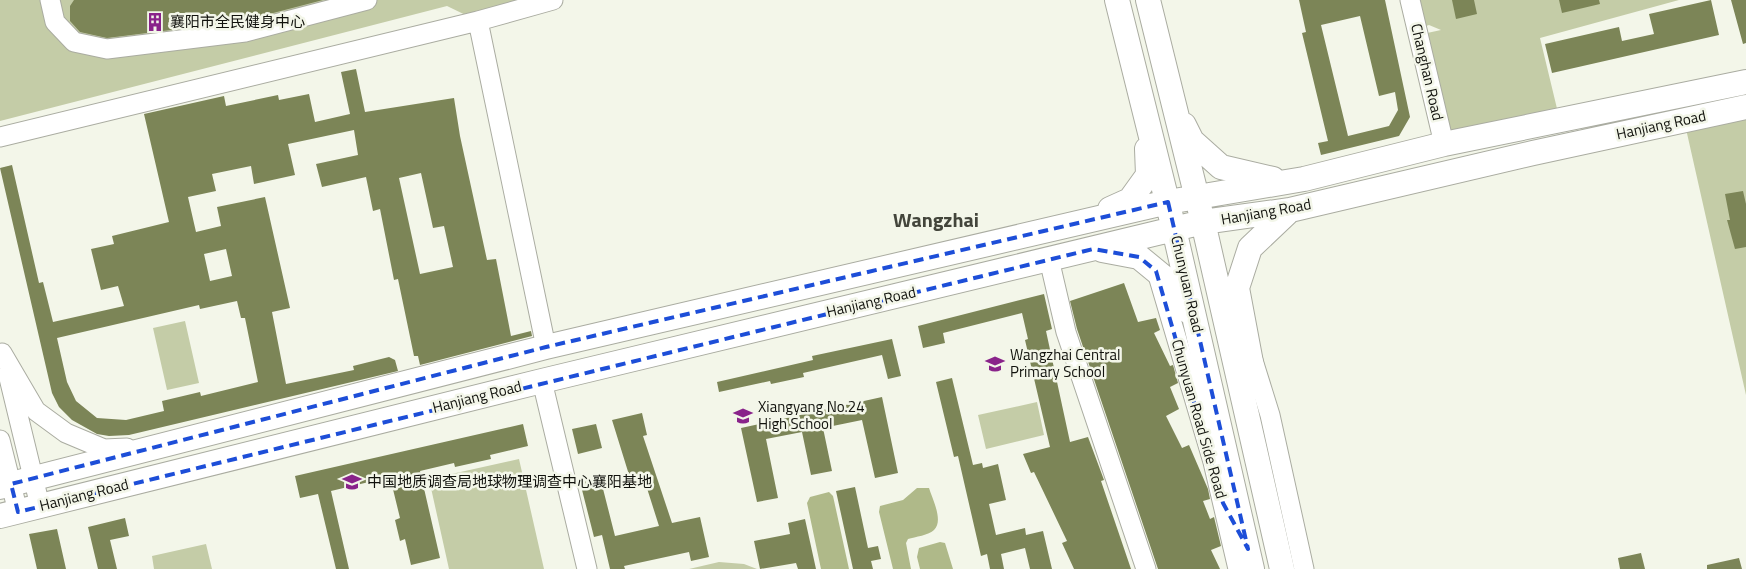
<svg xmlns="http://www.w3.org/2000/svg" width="1746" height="569" font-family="'Titillium Web','Noto Sans SC',sans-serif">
<rect width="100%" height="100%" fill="#f3f6e9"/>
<path fill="#c4cca7" d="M0,0H553L478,21L447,6L0,121Z
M1410,0H1679L1540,38L1560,121L1444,144L1418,35L1441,30L1429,25L1417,29Z
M1746,107V395L1684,120Z
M185,321L199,383L167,390L153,328Z
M1037,402L1044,435L986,449L978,415Z
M519,459L544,569H449L429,479Z
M206,544L212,569H154L152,556Z
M719,562L744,564L757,569H689Z"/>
<path fill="#afb989" d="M917,488H929C932,498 944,521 934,530C929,535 915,537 908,539L906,543L911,569H893L879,512L880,506L903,500Z
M829,492L833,496L849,569H821L807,503L810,497Z
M940,542L945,543L953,569H920L917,557L919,548Z"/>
<path fill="#7c8557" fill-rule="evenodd" d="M74,0H323L243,21L107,38L80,32L70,21V6Z
M1299,0H1385L1410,117L1399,136L1321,155L1318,143L1328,141L1302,33L1306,32ZM1360,16L1379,96L1395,92L1398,110L1389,126L1348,136L1321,25Z
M1452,0H1474L1477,14L1456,19Z
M1559,0H1599L1600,4L1562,13Z
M1711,0L1719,35L1552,73L1545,44L1619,27L1622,41L1654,34L1649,14Z
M1731,0H1746V43L1743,44Z
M356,69L365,112L454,98L460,136L487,260L496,259L511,336L531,331L532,336L420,365L418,356H414L398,279L394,280L380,209L373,211L366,177L322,187L316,164L358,155L354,130L288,144L295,175L254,184L251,166L212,174L216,191L188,197L196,232L221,226L217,207L265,197L290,308L272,312L286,384L354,370L353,366L389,357L395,360L398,371L129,435L109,436L97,434L72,420L59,407L52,393L0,168L12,165L39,283L43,282L53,322L124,306L118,286L101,290L91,249L114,244L112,236L169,222L144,114L224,96L226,106L278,95L279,100L309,94L315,122L350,114L341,72ZM421,173L433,228L444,226L453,267L420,274L399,178ZM226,249L232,276L210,281L204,254ZM237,301L241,318H245L258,382L201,396L200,392L162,401L164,411L126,420L97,418L76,401L67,382L57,338L199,305L200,309Z
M1743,191L1746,204V247L1735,249L1727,220H1730L1725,194Z
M1124,283L1138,322L1156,318L1160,330L1154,333L1170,366L1173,365L1178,383L1170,387L1179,409L1166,416L1182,448L1189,445L1208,489L1210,499L1203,501L1210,519L1214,517L1221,546L1211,550L1220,569H1158L1077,329L1070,301Z
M1044,294L1052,329L1046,331L1070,442L1088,437L1104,480L1101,481L1131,569H1074L1062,543L1067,541L1034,472L1031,473L1023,454L1050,447L1025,340L1028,339L1022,313L943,333L945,343L923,348L918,326Z
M892,339L901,376L888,379L882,355L803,373L804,377L771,384L770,381L719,392L717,382L813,360L812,356Z
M952,378L973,465L982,463L983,468L998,464L1006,500L989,504L996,535L1025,528L1026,535L1043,531L1052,569H1030L1025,548L1001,554L1004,569H990L987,554L981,556L958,456L954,457L936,382Z
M882,397L898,473L875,478L862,420L823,428L832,471L811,475L802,432L766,439L778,498L757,502L741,428Z
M642,413L647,435L643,436L672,523L700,517L709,557L691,561L689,552L624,566L625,569H610L602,535L594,537L580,482L600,477L615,536L659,526L645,482L640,484L637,475L630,478L612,420Z
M523,424L528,446L490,455L491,459L455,467L454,463L420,471L440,558L411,565L405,539L400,541L395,520L400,518L390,477L331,491L349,569H336L318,494L300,498L295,476Z
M596,424L602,448L578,454L572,429Z
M855,487L868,548L878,546L881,559L871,561L873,569H853L836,491Z
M125,518L129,536L110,540L117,569H98L88,527Z
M805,519L816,569H798L796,563L760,569L754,541L790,534L788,523Z
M57,529L66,569H37L29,534Z
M1641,553L1645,569H1620L1618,558Z
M1739,558L1742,569H1707V565Z"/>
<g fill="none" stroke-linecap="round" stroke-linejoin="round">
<g stroke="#aaaca1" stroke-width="21">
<path id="minor" d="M50,0L55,22L74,42L107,49L245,32L367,0
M1410,0L1444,144
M0,137L478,21
M1049,259L1066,332L1146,569
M1157,272L1213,462L1238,569
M546,347L478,21L553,0
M2,353L36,411L66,433L104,449L127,448
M1251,354L1270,415L1304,569
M8,374L40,506
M542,381L587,569
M0,440L18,512"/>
</g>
<g stroke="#aaaca1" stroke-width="26">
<path id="major" d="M1117,0L1174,229L1252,569
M1148,0L1203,222L1282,569
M1184,125L1192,141L1221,167L1273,179
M1110,209L1130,200L1148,175L1147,149
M1102,250L1139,257L1167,280L1188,311
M1252,368L1237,288L1250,248L1290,210
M0,487L546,347L1168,202L1304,179L1444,144L1746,82
M0,516L542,381L1203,222L1290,210L1533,153L1746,107"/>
</g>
<use href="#minor" stroke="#fff" stroke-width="19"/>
<use href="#major" stroke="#fff" stroke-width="24"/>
</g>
<path fill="none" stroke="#1d4ed8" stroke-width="4" stroke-dasharray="10 6" stroke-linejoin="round" d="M1168,202L1248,549L1223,503L1156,271L1139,257L1093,249L18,512L11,484L546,347Z"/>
<defs>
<g id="building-bare" transform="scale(1.5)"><path d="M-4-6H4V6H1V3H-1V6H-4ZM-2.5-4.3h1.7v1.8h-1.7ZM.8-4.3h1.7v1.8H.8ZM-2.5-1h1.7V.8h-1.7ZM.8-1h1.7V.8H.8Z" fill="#89238a" stroke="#f3f6e9" stroke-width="2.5" paint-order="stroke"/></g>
<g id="school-bare" transform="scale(1.5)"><path d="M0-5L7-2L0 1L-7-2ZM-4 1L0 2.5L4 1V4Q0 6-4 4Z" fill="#89238a" stroke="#f3f6e9" stroke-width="2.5" paint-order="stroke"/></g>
<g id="university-bare" transform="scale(1.5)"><path d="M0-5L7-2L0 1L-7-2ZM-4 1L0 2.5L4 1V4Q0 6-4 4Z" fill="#89238a" stroke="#f3f6e9" stroke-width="2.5" paint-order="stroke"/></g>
</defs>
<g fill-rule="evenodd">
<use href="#building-bare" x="155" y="22"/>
<use href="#school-bare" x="995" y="364"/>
<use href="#school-bare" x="743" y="416"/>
<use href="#university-bare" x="352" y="482"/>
</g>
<g text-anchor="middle" stroke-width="5" stroke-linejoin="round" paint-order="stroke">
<g font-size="15" fill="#11120d" stroke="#f3f6e9" text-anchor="start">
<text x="170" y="27">襄阳市全民健身中心</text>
<text x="1010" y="360">Wangzhai Central<tspan x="1010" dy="17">Primary School</tspan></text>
<text x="758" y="412">Xiangyang No.24<tspan x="758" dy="17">High School</tspan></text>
<text x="367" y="487">中国地质调查局地球物理调查中心襄阳基地</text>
</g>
<g font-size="15" fill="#11120d" stroke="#f3f6e9">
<text transform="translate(1427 72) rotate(77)" y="5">Changhan Road</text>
<text transform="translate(1661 125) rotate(-12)" y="5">Hanjiang Road</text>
<text transform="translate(1266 212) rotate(-10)" y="5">Hanjiang Road</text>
<text transform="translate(1187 284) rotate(77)" y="5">Chunyuan Road</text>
<text transform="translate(871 302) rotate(-13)" y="5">Hanjiang Road</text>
<text transform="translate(477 397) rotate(-14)" y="5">Hanjiang Road</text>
<text transform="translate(1199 419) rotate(74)" y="5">Chunyuan Road Side Road</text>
<text transform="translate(84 495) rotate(-14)" y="5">Hanjiang Road</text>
</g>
<g font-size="20" font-weight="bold" fill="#43453b" stroke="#f3f6e9">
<text x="936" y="227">Wangzhai</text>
</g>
</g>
</svg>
